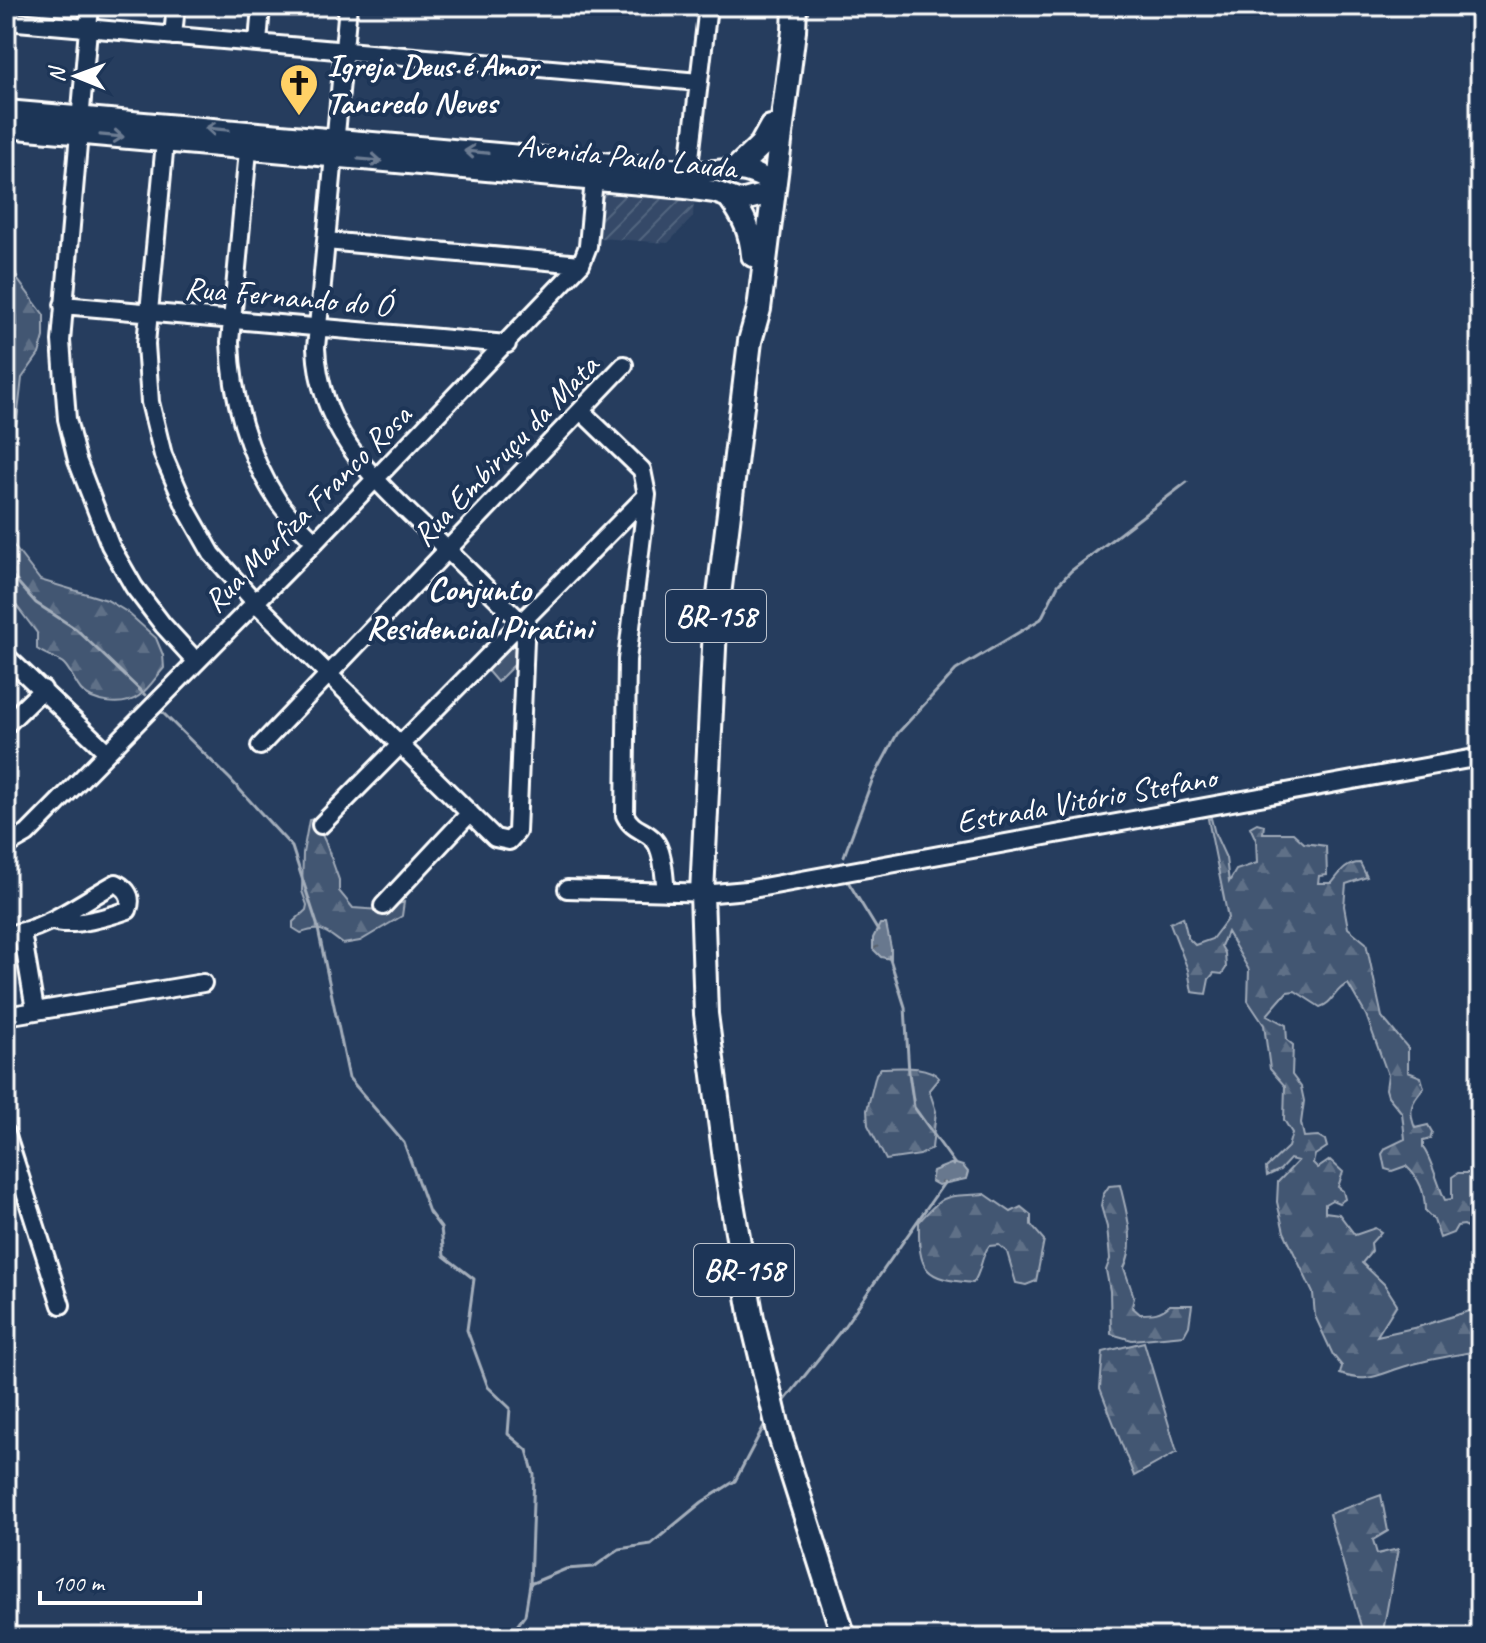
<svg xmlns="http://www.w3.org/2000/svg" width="1486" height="1643" font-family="Caveat,sans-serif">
<defs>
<pattern id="industrial-furrows" width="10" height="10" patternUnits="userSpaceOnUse" patternTransform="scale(2)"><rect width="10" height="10" fill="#344a68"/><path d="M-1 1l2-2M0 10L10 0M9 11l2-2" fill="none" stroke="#52657f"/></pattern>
<pattern id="grass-tufts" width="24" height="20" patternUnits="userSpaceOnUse" patternTransform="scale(2)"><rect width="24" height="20" fill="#425672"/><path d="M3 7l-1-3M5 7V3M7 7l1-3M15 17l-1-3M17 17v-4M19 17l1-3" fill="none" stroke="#5e6f87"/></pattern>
<pattern id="forest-firs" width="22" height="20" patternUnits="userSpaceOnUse" patternTransform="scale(2)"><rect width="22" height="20" fill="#425672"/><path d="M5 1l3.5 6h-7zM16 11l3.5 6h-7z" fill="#5e6f87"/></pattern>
<pattern id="water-ripples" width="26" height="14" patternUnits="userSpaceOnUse" patternTransform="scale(2)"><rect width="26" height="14" fill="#67788e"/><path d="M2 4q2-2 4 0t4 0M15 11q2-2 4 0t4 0" fill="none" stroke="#5a626d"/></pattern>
</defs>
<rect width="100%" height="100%" fill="#263d5e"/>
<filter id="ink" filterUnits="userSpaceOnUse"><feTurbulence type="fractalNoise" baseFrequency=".0125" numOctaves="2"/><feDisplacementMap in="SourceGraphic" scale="16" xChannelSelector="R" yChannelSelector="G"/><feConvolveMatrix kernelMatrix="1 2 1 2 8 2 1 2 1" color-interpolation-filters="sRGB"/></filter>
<g filter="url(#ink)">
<path fill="url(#industrial-furrows)" d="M601,193L694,199L693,217L668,243L600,238Z"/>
<path fill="url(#grass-tufts)" stroke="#a0aab8" stroke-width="2" d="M515,638L514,665L497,682L485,668Z"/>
<path fill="url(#forest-firs)" stroke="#a0aab8" stroke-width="2" d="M6,245L18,280L44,315V337L39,354L22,378L17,421L6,455Z
M6,536L40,580L107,600L127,612L156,638L163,655L164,668C156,677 149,689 139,696C124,707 93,704 81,690C75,683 71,671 64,664C59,659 45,655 37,649V633L16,605L6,602Z
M1211,818L1215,834L1226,858L1229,882L1236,870L1257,863L1256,840L1250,827L1257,823L1264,825L1263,833H1293L1304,843L1326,846L1327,875L1319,876L1318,883H1332C1340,873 1346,863 1360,863L1367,877L1346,884L1344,906L1348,928L1366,943L1382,1017L1408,1048V1072L1421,1077L1424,1088C1411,1102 1408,1110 1415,1128L1428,1125L1432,1132L1430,1139L1423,1141V1148C1430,1155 1439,1188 1445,1200L1452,1199V1177L1458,1173H1480V1210L1476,1217L1477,1232L1464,1225L1457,1226L1453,1233L1440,1238L1434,1220L1425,1211C1425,1192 1420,1179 1406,1166L1392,1171L1385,1169L1382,1154L1386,1148L1405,1139L1402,1113L1388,1096L1386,1089L1388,1075L1366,1015L1348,984C1335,988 1333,1004 1320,1007L1295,991L1287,992L1267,1015L1286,1025L1287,1040L1293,1045L1292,1075L1301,1087L1304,1101L1301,1123L1304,1137L1318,1136L1325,1140L1327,1147L1315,1155L1313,1163L1318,1168L1330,1160L1343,1172L1338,1187L1343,1191L1345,1199L1339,1203L1332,1200L1325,1204V1212L1339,1214L1355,1235L1375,1228L1381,1232L1371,1243L1372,1251L1362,1263L1384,1284L1397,1304L1377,1336L1418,1327L1472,1310L1480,1314V1350C1454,1356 1426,1359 1400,1368C1376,1376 1367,1383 1340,1374L1342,1366L1333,1355L1315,1316L1313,1293L1284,1232L1277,1202L1278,1182L1298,1161L1290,1159L1280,1170L1267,1176L1266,1168L1288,1147L1292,1133L1284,1120L1285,1086L1270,1069L1264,1025L1248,1001L1249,970L1227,932L1221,946L1225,953L1226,968L1222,974L1214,973L1209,979L1206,994L1192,992L1188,970L1170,923L1183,917L1188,938L1195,945L1212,939L1228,918L1208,819Z
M314,819L325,841L339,880V891L353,908L380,910L404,902L402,916L360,941L343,944C326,932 323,925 301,933L293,928V922L306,910L307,905L302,891L303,853L309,820Z
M881,1068C898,1068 927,1064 939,1078L929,1090L936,1111L932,1148L920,1155L886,1160L868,1125L867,1110L876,1074Z
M1120,1185C1126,1211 1137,1243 1124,1268L1134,1297L1132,1307L1140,1314C1153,1314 1160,1314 1170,1305H1192L1189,1326L1184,1335L1132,1340L1111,1334L1110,1291L1106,1270L1110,1259L1107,1227L1101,1206L1103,1195L1109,1186Z
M985,1194L1011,1212L1021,1207L1031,1215V1225L1044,1240L1036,1281L1026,1285L1016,1283L1007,1252L999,1245L989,1246C980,1258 982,1271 973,1283C925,1279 918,1272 919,1222C946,1191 946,1197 985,1194Z
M1144,1342L1177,1452L1134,1476L1100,1388L1103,1352Z
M1381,1495L1388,1531L1373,1540L1377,1554L1398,1549L1382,1637H1364L1329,1514Z"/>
<path fill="url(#water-ripples)" stroke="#a4aebb" stroke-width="2" d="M880,924H886L891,948V959L881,957L873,949V938Z
M953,1163L963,1166L968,1172L966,1179L938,1185L931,1181L933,1171Z"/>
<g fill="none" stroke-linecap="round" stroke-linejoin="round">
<path stroke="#a4aebb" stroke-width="3" d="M6,279C24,320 16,350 6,391
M6,569L36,603L76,629L145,695
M163,713L230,779L292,847L317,924L349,1078L404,1143L429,1212L441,1228L444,1256L474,1279L467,1330L488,1387L510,1408L508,1434L527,1450L534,1475L530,1584L525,1615L509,1637
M844,856L872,781L897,734L956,670L1041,619L1058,585L1071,571L1187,482
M847,880L878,931
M889,956L905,1007L909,1073L914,1107L954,1163L953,1165
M782,1404L843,1328L944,1183
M530,1584L566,1569L594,1567L619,1549L651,1544L702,1502L735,1481L765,1424"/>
<g stroke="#fff" stroke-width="22">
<path id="minor" d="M90,6L61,341L67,419L77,460L110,545L134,587L163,625L196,661
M6,21L699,82
M173,36L176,6
M258,43L261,6
M166,131L146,344L150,402L163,455L187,510L212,554L254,601L495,838L509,841L517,832L525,640L521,622C490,592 460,562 429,532C372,477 320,432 316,348L348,6
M249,140L230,342C232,397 247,454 278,501C288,516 303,529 315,542
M687,183L708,6
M326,241L581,264
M63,305L507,344
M581,411L642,470L647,495L627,660L625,815C633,831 644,829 654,840C664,851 664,878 666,892
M6,656L107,752
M6,725L43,689
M260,746L624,365
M321,825L647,495
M6,846L27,834L315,542L581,264L588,246L595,168
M567,889L714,893L747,890L1480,757
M383,906L470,813
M22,932L35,1010
M6,935C48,929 79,903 116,883C127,889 133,897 128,910C111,916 71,928 54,921
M6,1016L203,983
M6,1133L61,1305"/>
</g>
<g stroke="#fff" stroke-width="26">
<path id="major" d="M6,111L704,172C727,170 744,166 765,179
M6,127L686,188L715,192L740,201L763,195"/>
</g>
<g stroke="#fff" stroke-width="28">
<path id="highway" d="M795,6L794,31L759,309L750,341L715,628L702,893L706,1014L727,1174L752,1319L780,1436L844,1637
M737,168L761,145L771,127
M731,199C744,217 751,232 753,255"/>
</g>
<use href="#minor" stroke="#1d3557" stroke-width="16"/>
<use href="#major" stroke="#1d3557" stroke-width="20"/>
<use href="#highway" stroke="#1d3557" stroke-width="22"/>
</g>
<defs><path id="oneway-shaft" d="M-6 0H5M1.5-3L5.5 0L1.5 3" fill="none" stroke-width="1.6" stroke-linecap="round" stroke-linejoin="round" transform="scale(2)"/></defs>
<g stroke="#6c7c92">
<use href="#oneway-shaft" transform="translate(217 129) rotate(-175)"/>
<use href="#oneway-shaft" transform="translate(112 136) rotate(5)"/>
<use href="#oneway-shaft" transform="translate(476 152) rotate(-175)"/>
<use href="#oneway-shaft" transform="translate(370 160) rotate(5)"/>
</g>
</g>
<defs>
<g id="church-pin" transform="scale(2)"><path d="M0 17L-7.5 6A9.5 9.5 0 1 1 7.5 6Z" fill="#ffd166" stroke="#1d3557"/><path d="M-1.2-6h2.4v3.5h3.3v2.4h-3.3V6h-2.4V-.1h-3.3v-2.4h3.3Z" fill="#111"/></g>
</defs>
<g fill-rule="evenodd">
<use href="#church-pin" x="299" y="83"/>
</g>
<g text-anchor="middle" stroke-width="8" stroke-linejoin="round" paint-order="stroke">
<g fill="#1d3557" stroke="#bbc2cd" stroke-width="2">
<rect x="666" y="590" width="100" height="52" rx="6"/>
<rect x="694" y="1244" width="100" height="52" rx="6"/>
</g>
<g font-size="30" font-weight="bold" fill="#fff">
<text x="716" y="626">BR-158</text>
<text x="744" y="1280">BR-158</text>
</g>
<g font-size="32" font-weight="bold" fill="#fff" stroke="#1d3557" text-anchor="start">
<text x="327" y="76">Igreja Deus é Amor<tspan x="327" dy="37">Tancredo Neves</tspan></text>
</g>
<g font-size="32" fill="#fff" stroke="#1d3557">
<text transform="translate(627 156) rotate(6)" y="11">Avenida Paulo Lauda</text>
<text transform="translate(288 296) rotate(5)" y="11">Rua Fernando do Ó</text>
<text transform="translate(505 450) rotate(-46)" y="11">Rua Embiruçu da Mata</text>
<text transform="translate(307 508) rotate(-45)" y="11">Rua Marfiza Franco Rosa</text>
<text transform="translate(1086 799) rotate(-10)" y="11">Estrada Vitório Stefano</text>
</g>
<g font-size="34" font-weight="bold" fill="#fff" stroke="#1d3557">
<text x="479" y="600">Conjunto<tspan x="479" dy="39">Residencial Piratini</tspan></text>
</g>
</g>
<rect width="1486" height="1643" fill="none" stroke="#1d3557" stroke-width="32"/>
<rect x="16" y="16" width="1454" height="1611" fill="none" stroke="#fff" stroke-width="3" filter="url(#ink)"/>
<g transform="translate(76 76) rotate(271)" stroke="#1d3557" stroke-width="6" paint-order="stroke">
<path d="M0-6L14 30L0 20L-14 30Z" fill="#ffffff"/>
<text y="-12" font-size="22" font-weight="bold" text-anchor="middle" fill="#ffffff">N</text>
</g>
<path d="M40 1591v12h160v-12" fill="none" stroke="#ffffff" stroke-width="4"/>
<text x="52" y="1591" font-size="24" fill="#ffffff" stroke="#1d3557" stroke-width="6" paint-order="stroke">100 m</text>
</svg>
